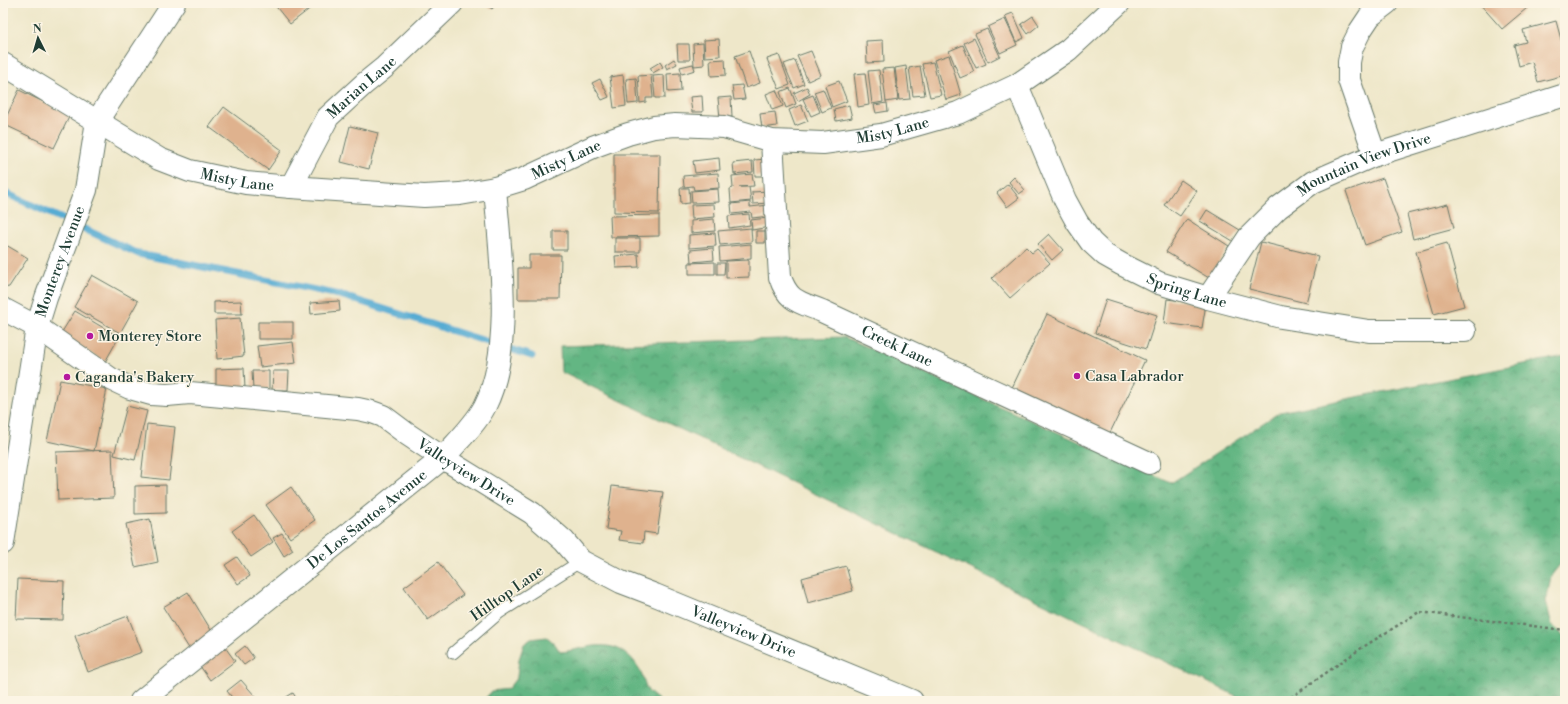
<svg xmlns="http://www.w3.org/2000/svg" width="1568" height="704" font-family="'Libre Bodoni',serif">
<defs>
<pattern id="forest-crowns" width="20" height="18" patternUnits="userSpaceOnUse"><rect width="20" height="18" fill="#63b683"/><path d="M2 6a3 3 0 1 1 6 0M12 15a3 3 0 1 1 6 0" fill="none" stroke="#51956c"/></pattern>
</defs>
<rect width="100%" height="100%" fill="#fcf5e5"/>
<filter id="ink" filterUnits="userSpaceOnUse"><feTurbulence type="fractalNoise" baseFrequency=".025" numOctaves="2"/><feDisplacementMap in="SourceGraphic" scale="8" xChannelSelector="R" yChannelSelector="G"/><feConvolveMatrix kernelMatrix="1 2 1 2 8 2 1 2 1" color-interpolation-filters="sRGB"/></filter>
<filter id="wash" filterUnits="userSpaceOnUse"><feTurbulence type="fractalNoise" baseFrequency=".012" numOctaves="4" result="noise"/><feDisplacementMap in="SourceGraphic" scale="16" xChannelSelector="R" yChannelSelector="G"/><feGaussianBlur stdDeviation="0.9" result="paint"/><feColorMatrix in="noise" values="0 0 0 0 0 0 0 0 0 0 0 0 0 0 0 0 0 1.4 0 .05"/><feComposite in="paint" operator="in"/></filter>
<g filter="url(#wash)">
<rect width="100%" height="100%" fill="#eee7c9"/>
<path fill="url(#forest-crowns)" stroke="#417a5c" d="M844,337L1171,483L1280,412L1565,356V558L1551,576L1546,602L1552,625L1565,637V701H1247L561,372L560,346Z
M547,637L555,644L560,652C576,651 590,644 606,646C623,647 635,659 641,673C644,679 645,686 648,691C652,695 656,698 660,701H483L492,691L508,689L517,677L519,659L524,644L531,639Z
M398,696L411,697L414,701H392Z"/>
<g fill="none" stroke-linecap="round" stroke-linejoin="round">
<path stroke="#57acd3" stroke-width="7" d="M3,192L139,254L340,295L532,356"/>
</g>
<g id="blocks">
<path fill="#dfb28e" d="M273,3H317L290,24Z
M484,3H497L492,9Z
M1479,3H1533L1502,29Z
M1558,3H1565V10Z
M1013,13L1024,38L1016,42L1005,16Z
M1033,16L1039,25L1028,34L1021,24Z
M1005,19L1017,45L1000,53L988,27Z
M1556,21L1565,54V75L1538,82L1532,62L1519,66L1514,45L1526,42L1523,30Z
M987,29L1000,56L988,62L975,34Z
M974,38L986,64L976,68L964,43Z
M719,39L720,56L705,57L704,40Z
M883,40L884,62L867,63L866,41Z
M703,43L704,65L694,66L693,44Z
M677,44H689L690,60H678Z
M963,45L974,72L960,78L949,51Z
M749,51L760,83L746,88L735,56Z
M811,51L821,75L808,81L797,56Z
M779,55L790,85L779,89L767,59Z
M949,55L961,95L946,100L934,60Z
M674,59L677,64L667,69L665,65Z
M725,59L726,75L711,76L710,60Z
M795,60L804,84L794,88L784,64Z
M660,62L663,67L653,73L650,68Z
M933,62L941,95L930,97L922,64Z
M693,64L695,70L682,74L680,67Z
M906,66L910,99L899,100L895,68Z
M920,66L925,95L913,96L909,68Z
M894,68L898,100L886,102L882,69Z
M879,70L883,102L872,104L868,71Z
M680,73L681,91L668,92L667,74Z
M865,73L869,105L858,107L854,74Z
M623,75L626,106L614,108L610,77Z
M651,75L653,98H646V102L640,103L638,76Z
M664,75L665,98H655L653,76Z
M636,78L638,103L628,104L626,79Z
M600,79L609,97L602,100L592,83Z
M839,81L847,101L832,107L825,86Z
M742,85L745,99L734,100L732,86Z
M807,87L810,94L798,101L794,93Z
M790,88L796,104L786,108L780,92Z
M823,89L831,108L822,112L814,92Z
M19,90L70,115L54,148L3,124Z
M776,90L783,106L772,110L766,94Z
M813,95L820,112L811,116L803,99Z
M702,96L703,112H692L690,97Z
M731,97L732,117L720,118L718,98Z
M887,103L888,111L876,113L874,105Z
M801,105L808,121L795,126L789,110Z
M849,105L852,118L836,121L834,109Z
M224,107L282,150L268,170L209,127Z
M775,112L777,126L762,128L760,114Z
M350,126L378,133L369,169L341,162Z
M614,154H660L659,213L614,212Z
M719,158L720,170L695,173L693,161Z
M766,159L767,176H755L754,160Z
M752,161L753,172L734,174L733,163Z
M718,173L719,188L694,190L693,186L684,187L683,176Z
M752,174L754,186L739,187H749L751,201L731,203L730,189L733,188L732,176Z
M1014,177L1025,190L1019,194L1009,182Z
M1383,178L1402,232L1365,245L1346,191Z
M1181,180L1197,191L1180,216L1164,205Z
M1008,184L1019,198L1007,207L997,193Z
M680,188H689L690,203L681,204Z
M718,189L719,202L692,203L691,191Z
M769,191L770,203L753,204L752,192Z
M750,202V207L769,205L770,216L752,218L751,212L732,214L731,204Z
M714,204L715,217L692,219L691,205Z
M1448,204L1454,228L1413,239L1407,214Z
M1207,210L1240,230L1233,241L1200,221Z
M749,214L750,225L729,228L728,216Z
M659,215V236L611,237L610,216Z
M768,218L770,227L752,230L751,220Z
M714,219L715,231L691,233V221Z
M1187,219L1229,246L1209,278L1166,252Z
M751,228L752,242L720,245L718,231Z
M553,231H567V250H553Z
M756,231H765V243H756Z
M715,233L716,246L689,248V235Z
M1049,234L1063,250L1052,260L1038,244Z
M615,238H640V252H615Z
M1261,242L1318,256L1306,303L1249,289Z
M1447,243L1464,306L1434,314L1416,252Z
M751,244V258L720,261L719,247Z
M6,245L28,258L9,287L3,288V250Z
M1026,247L1032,253L1037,249L1050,263L1010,298L992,278Z
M713,248L714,260L691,262L690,250Z
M638,254L639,267L616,268L615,256Z
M529,255H561L560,299H518V268H529Z
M749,260V277L726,278V261Z
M715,262V274H689V263Z
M717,263H725L724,274H717Z
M92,275L138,301L120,333L74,307Z
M1106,299L1157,315L1146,349L1095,333Z
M1167,299L1206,304L1202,328L1164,323Z
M241,301L242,314H214V302Z
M339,301L340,311L311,314L310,303Z
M75,311L119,337L105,362L60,335Z
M1047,314L1145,360L1108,437L1010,392Z
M240,318L244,356L217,359L215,320Z
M258,322H293V339H258Z
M293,342L296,363L260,367L257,346Z
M244,368L245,389H216V369Z
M252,371H269V389H253Z
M273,371H289L288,390H272Z
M60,380L107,389L94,451L47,441Z
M127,406L147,411L135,460L114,455Z
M147,424L175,427L169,480L141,477Z
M112,450L114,498L58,500L56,452Z
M166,485V513L135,514V486Z
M612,486L663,492L657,534L644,532L643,543L619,540L621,531L606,529Z
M291,487L315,520L290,538L266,505Z
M254,515L273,542L251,557L232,531Z
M150,519L158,562L135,567L126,524Z
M282,533L293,550L284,556L273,538Z
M237,557L250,576L238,584L225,565Z
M438,562L463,595L428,620L404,587Z
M846,566L853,591L808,603L802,578Z
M18,579L64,581L63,620L16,619Z
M188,592L214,635L190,650L163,607Z
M128,616L142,652L88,672L75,636Z
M222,643L235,661L210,680L197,662Z
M245,646L254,658L244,665L235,654Z
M241,680L255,696L248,701H235L227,691Z
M293,693L298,701H280Z"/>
</g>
</g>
<g filter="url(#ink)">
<use href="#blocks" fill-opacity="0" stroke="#677868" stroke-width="1"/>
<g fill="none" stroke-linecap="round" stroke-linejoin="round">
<g stroke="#677868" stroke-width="13">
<path id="service" d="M453,653L499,613L581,561"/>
</g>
<g stroke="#677868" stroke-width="24">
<g id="minor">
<path id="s1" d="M3,64L159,159L190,171L246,183L291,187L424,196L460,194L495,188L524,179L595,146L628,134L654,127L675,125L724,127L772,141L823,143L881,135L958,113L1017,85L1068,50L1119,3"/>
<path id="s2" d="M1017,85L1065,200L1077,222L1091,242L1105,255L1121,264L1159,283L1208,298L1281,317L1369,331H1465"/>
<path id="s3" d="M772,141L780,277C788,302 800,302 822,311L1149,463"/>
<path d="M1375,155L1349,80V62L1352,47L1360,31L1370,16L1387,3"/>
<path id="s4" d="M291,187L328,117L364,84L385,67L452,3"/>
<path id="s5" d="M1208,298L1249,237L1278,208L1313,182L1375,155L1565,95"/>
<path id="s6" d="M3,309L37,327L111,379L130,388L151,394L167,395L190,393L358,409L372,412L383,416L407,434L443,458L532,513L564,541L581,561L621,582L655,595L912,701"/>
<path id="s7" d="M3,543L37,327L46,298L86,190L97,121L174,3"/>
<path id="s8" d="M141,701L443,458C456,443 476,424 485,406C514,348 500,252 495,188"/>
</g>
</g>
<path stroke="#677868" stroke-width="2.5" stroke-dasharray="3 3" stroke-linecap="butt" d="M1286,701L1360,649L1419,612L1565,630"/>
<use href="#service" stroke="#fff" stroke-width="11"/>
<use href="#minor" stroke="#fff" stroke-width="22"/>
</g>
</g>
<g fill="#b5179e" stroke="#fcf5e5" stroke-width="1.5">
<circle cx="90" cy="336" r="4"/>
<circle cx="1077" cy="376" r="4"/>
<circle cx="67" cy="377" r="4"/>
</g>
<g text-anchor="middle" stroke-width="3" stroke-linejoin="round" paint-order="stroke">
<g font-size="15" fill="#1f3d34" stroke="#fcf5e5">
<text dy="5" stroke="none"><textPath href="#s4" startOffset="124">Marian Lane</textPath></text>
<text dy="5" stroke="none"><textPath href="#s1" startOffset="936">Misty Lane</textPath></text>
<text dy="5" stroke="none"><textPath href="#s1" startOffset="600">Misty Lane</textPath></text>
<text dy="5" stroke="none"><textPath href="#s5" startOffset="212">Mountain View Drive</textPath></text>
<text dy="5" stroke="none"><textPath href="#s1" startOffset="264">Misty Lane</textPath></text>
<text dy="5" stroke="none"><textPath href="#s7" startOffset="288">Monterey Avenue</textPath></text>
<text dy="5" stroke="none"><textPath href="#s2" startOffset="283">Spring Lane</textPath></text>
<text dy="5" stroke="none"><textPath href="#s3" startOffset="276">Creek Lane</textPath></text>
<text dy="5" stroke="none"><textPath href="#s6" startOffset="506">Valleyview Drive</textPath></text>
<text dy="5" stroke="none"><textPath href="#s8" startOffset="290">De Los Santos Avenue</textPath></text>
<text transform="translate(507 593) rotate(-35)" y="5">Hilltop Lane</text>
<text dy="5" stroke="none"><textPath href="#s6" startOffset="830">Valleyview Drive</textPath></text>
</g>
<g font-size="15" fill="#1f3d34" stroke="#fcf5e5" text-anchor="start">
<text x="98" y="341">Monterey Store</text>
<text x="1085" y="381">Casa Labrador</text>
<text x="75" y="382">Caganda's Bakery</text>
</g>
</g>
<rect width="1568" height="704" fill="none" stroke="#fcf5e5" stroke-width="16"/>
<g transform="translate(38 38) rotate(355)" stroke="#fcf5e5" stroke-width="3" paint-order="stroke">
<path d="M0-3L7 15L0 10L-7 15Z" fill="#1f3d34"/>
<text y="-6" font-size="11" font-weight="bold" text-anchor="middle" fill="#1f3d34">N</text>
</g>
</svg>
